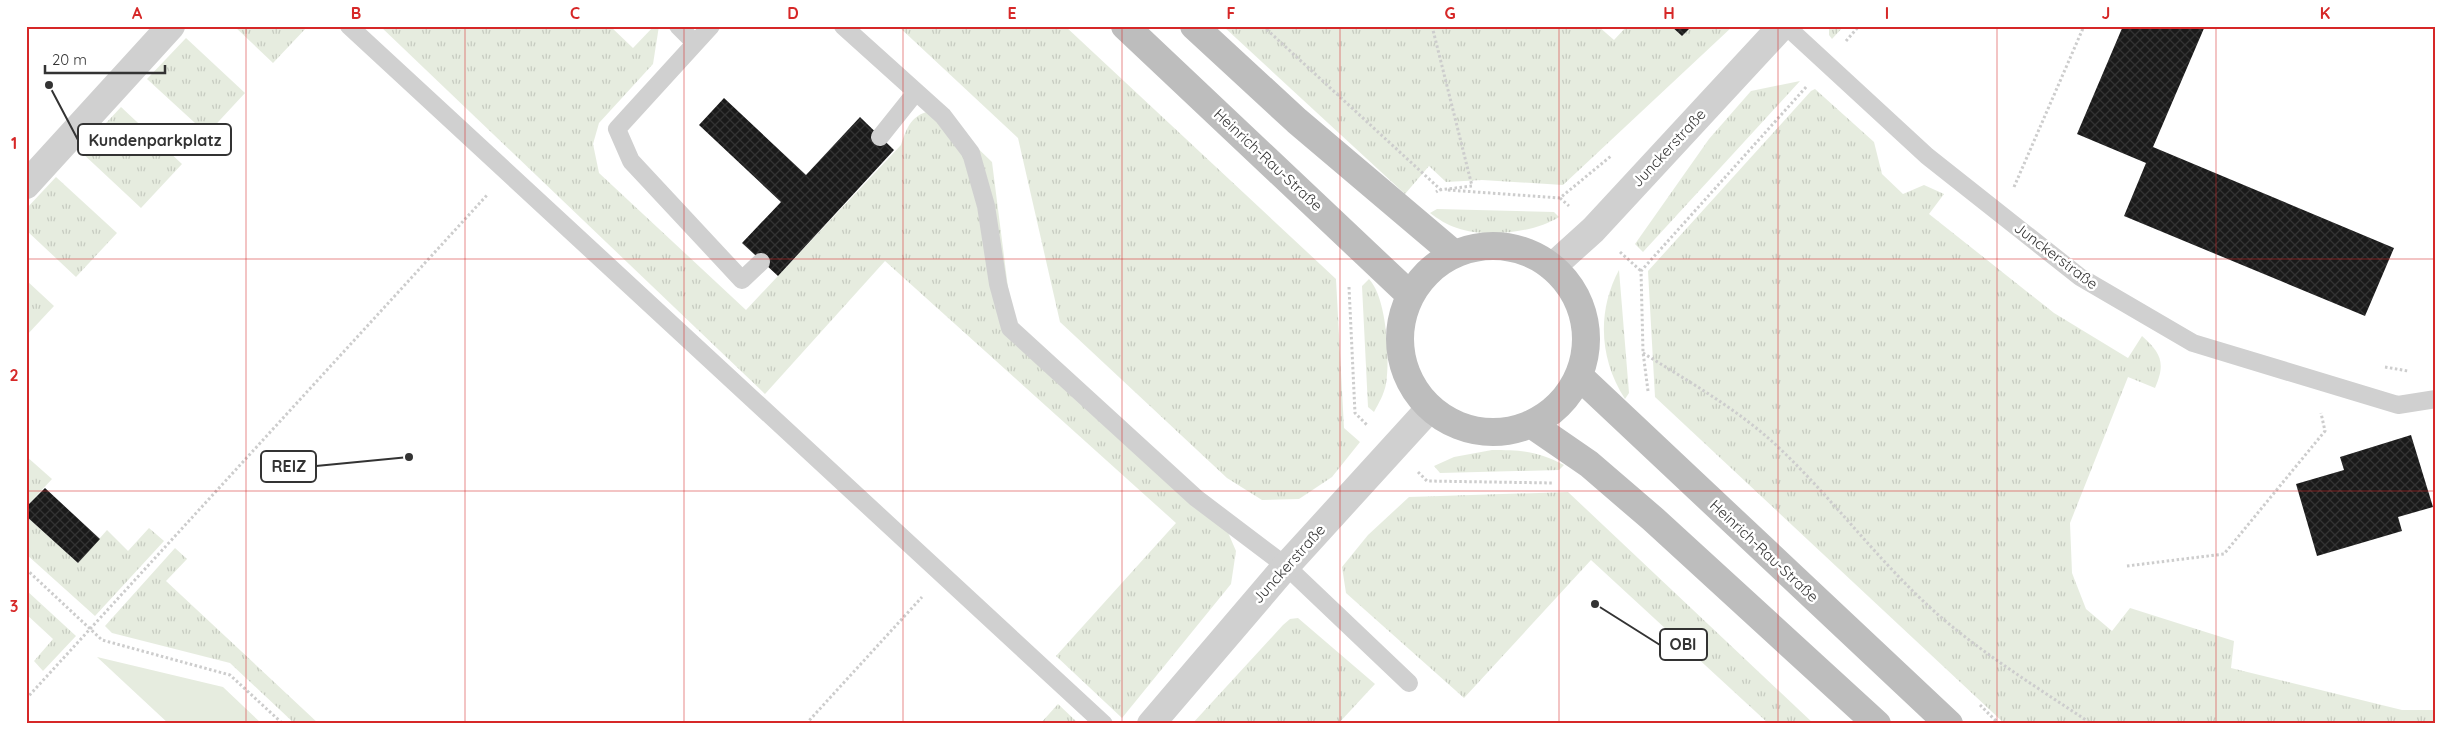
<svg xmlns="http://www.w3.org/2000/svg" width="2462" height="750" font-family="Quicksand,sans-serif">
<defs>
<pattern id="grass-tufts" width="24" height="20" patternUnits="userSpaceOnUse" patternTransform="scale(1.25)"><rect width="24" height="20" fill="#e6ecdf"/><path d="M3 7l-1-3M5 7V3M7 7l1-3M15 17l-1-3M17 17v-4M19 17l1-3" fill="none" stroke="#c6cbc0"/></pattern>
<pattern id="building-cross-hatch" width="8" height="8" patternUnits="userSpaceOnUse" patternTransform="scale(1.25)"><rect width="8" height="8" fill="#1a1a1a"/><path d="M0 0l8 8M0 8l8-8" fill="none" stroke="#333"/></pattern>
</defs>
<rect width="100%" height="100%" fill="#fff"/>
<path fill="url(#grass-tufts)" d="M234,26H308L273,63Z
M380,26H610L633,48L654,26H659L653,64L599,123L593,144L599,173L746,310L901,145C908,123 914,112 938,110L992,162L1012,319L1220,514L1236,551L1231,584L1122,718L1056,656L1176,523L885,261L765,394Z
M898,26H1065L1336,279L1344,428L1360,442L1332,477L1299,499L1262,500L1227,478L1060,322L1018,138Z
M1223,26H1598L1614,40L1627,26H1671L1682,36L1692,26H1733L1563,185L1482,180L1446,182L1429,166L1405,194Z
M1829,26H1844L1832,39L1829,35Z
M186,38L245,93L207,134L147,79Z
M1800,81L1643,252L1635,244L1709,139L1751,91Z
M1815,89L1874,142L1882,174L1903,194L1924,185L1944,194L1929,214L2054,313L2128,358L2142,336C2161,353 2166,363 2155,388L2128,377L2070,523L2072,573L2086,609L2112,631L2130,608L2234,641L2231,668L2402,710H2436V724H2005L1655,397L1648,271L1811,91Z
M121,107L182,164L141,208L80,151Z
M56,177L117,233L76,277L26,230V209Z
M1437,209L1554,212L1559,217C1534,233 1485,238 1457,228C1447,225 1438,219 1430,213Z
M1619,270L1629,393L1625,399C1599,359 1597,311 1619,270Z
M1369,279C1387,298 1390,359 1386,384C1384,394 1379,403 1374,412L1368,407L1362,286Z
M26,280L54,306L26,336Z
M1492,450C1521,450 1538,451 1564,465L1559,470L1440,473L1434,466L1454,457Z
M26,456L52,479L26,507Z
M1568,492L1814,724H1769L1591,560L1464,698L1346,593L1342,567L1368,535L1409,497Z
M26,516L78,563L107,530L128,551L149,528L164,541L95,616L26,554Z
M175,548L187,559L166,581L319,724H295L230,663L112,633L105,626Z
M26,590L76,636L43,671L34,661L53,639L26,614Z
M1298,618L1375,684L1338,724H1192L1283,625L1290,619Z
M1058,704L1079,724H1040Z"/>
<path fill="#e6ecdf" d="M97,657L223,687L262,724H169Z"/>
<path fill="url(#building-cross-hatch)" d="M1671,26H1692L1682,36Z
M2123,26H2205L2153,147L2394,248L2365,316L2124,216L2146,163L2077,134Z
M724,98L806,175L860,117L894,150L778,276L742,243L781,202L699,125Z
M2411,435L2433,507L2398,517L2402,531L2317,556L2296,484L2344,470L2340,457Z
M45,488L100,539L78,563L26,516V507Z"/>
<g fill="none" stroke-linecap="round" stroke-linejoin="round">
<path stroke="#cdcdcd" stroke-width="3" stroke-dasharray="2.5 2.5" stroke-linecap="butt" d="M1263,26L1441,190
M1432,26L1472,186L1439,190L1436,192
M1846,41L1859,26
M2014,187L2084,26
M1448,190L1560,198L1611,156
M1560,198L1569,206
M1620,252L1641,271
M1349,287L1355,413L1367,425
M1643,353C1688,381 1737,409 1776,445C1837,502 1885,571 1949,624C1994,661 2044,692 2092,724
M2385,367L2408,371
M1648,391L1643,352L1641,271L1807,86
M1418,472L1427,481L1553,483
M2127,566L2224,554L2325,431L2321,413
M26,569L102,640L230,675L283,724
M26,699L488,194
M1980,705L1999,724
M806,724L922,597"/>
<path stroke="#d0d0d0" stroke-width="18" d="M349,26L1104,724
M678,26L694,42
M711,26L617,129L631,161L742,280L761,262
M843,26L943,116L971,153L986,206L998,284L1010,328L1196,498L1286,566L1409,683
M1786,26L1927,156L2080,277L2193,343L2398,405L2436,399
M880,137L916,92"/>
<path stroke="#d0d0d0" stroke-width="28" d="M26,185L171,26
M1552,267L1593,230L1782,26
M1151,724L1286,566L1430,408"/>
<path stroke="#bdbdbd" stroke-width="28" d="M1125,26L1410,295
M1194,26L1297,121L1454,254
M1400 339a93 93 0 1 1 186 0a93 93 0 1 1-186 0Z
M1580,377L1949,724
M1531,424L1589,464L1653,519L1877,724"/>
</g>
<path fill="none" stroke="#d62828" stroke-width="1" stroke-opacity="0.55" d="M246,26V724M465,26V724M684,26V724M903,26V724M1122,26V724M1340,26V724M1559,26V724M1778,26V724M1997,26V724M2216,26V724M26,259H2436M26,491H2436"/>
<g text-anchor="middle" stroke-width="5" stroke-linejoin="round" paint-order="stroke">
<g font-size="15" fill="#333" stroke="#fff">
<text transform="translate(1669 148) rotate(-47)" y="5">Junckerstraße</text>
<text transform="translate(1268 160) rotate(43)" y="5">Heinrich-Rau-Straße</text>
<text transform="translate(2056 256) rotate(37)" y="5">Junckerstraße</text>
<text transform="translate(1764 551) rotate(43)" y="5">Heinrich-Rau-Straße</text>
<text transform="translate(1289 564) rotate(-48)" y="5">Junckerstraße</text>
</g>
</g>
<path fill="none" stroke="#333" stroke-width="2" d="M49 85L78 140M409 457L316 466M1595 604L1660 645"/>
<g fill="#333" stroke="#fff" stroke-width="2">
<circle cx="49" cy="85" r="5"/>
<circle cx="409" cy="457" r="5"/>
<circle cx="1595" cy="604" r="5"/>
</g>
<g fill="#fff" stroke="#333" stroke-width="2">
<rect x="78" y="124" width="153" height="31" rx="5"/>
<rect x="261" y="451" width="55" height="31" rx="5"/>
<rect x="1660" y="629" width="47" height="31" rx="5"/>
</g>
<g font-size="16" text-anchor="middle" font-weight="bold" fill="#333">
<text x="155" y="146">Kundenparkplatz</text>
<text x="289" y="472">REIZ</text>
<text x="1683" y="650">OBI</text>
</g>
<rect width="2462" height="750" fill="none" stroke="#ffffff" stroke-width="55"/>
<path d="M45 65v8h120v-8" fill="none" stroke="#333333" stroke-width="2.5"/>
<text x="52" y="65" font-size="15" fill="#333333" stroke="#ffffff" stroke-width="4" paint-order="stroke">20 m</text>
<rect x="28" y="28" width="2406" height="694" fill="none" stroke="#d62828" stroke-width="2"/>
<g font-size="16" text-anchor="middle" font-weight="bold" fill="#d62828">
<text x="137" y="19">A</text>
<text x="356" y="19">B</text>
<text x="575" y="19">C</text>
<text x="793" y="19">D</text>
<text x="1012" y="19">E</text>
<text x="1231" y="19">F</text>
<text x="1450" y="19">G</text>
<text x="1669" y="19">H</text>
<text x="1887" y="19">I</text>
<text x="2106" y="19">J</text>
<text x="2325" y="19">K</text>
<text x="14" y="149">1</text>
<text x="14" y="381">2</text>
<text x="14" y="612">3</text>
</g>
</svg>
